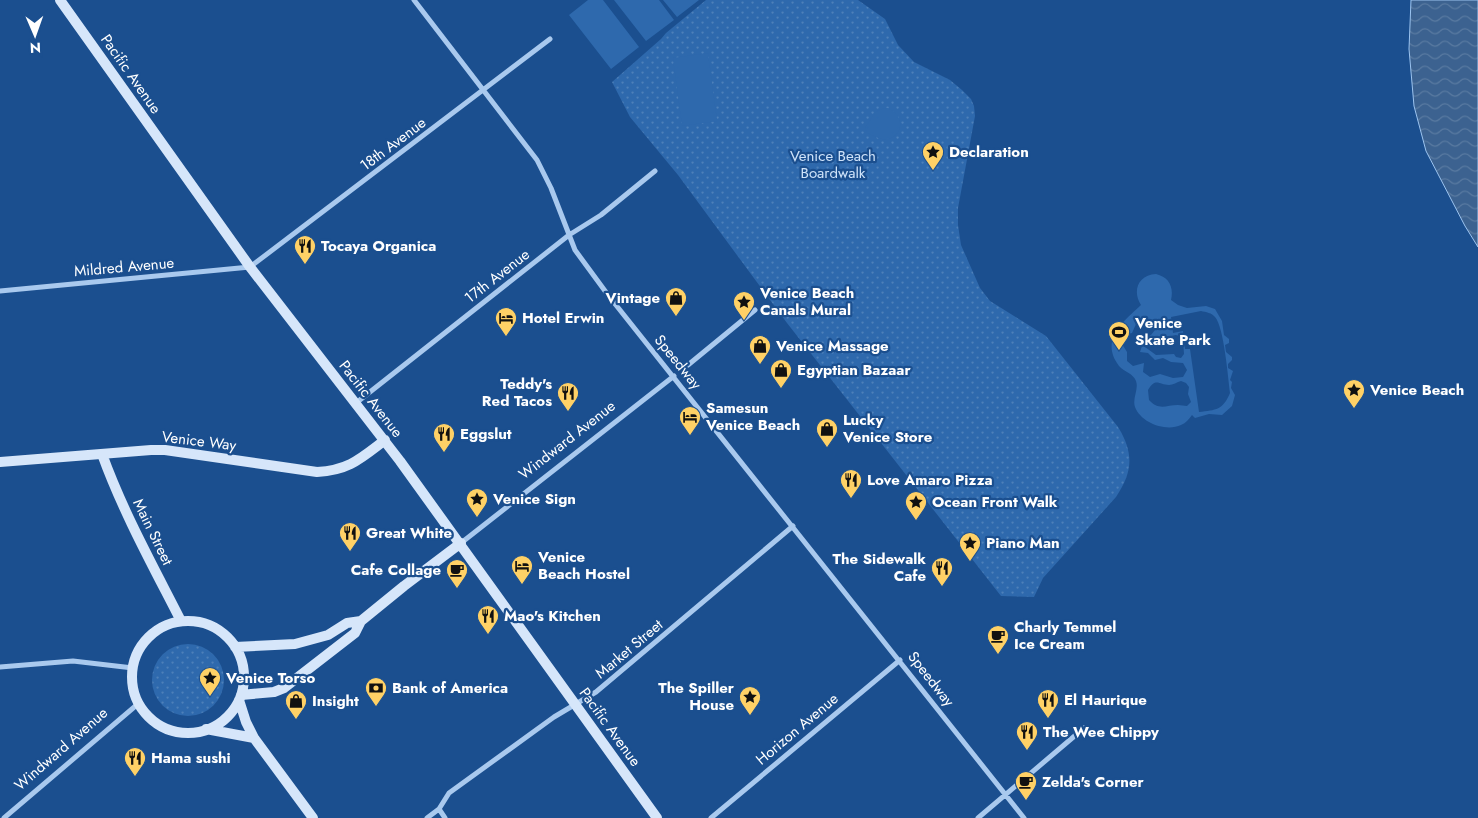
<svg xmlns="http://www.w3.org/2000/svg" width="1478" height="818" font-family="Jost,sans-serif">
<defs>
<pattern id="park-dots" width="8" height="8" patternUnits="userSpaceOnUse" patternTransform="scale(1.25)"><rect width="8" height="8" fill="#2e69ad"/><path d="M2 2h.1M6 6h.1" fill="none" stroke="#4d80b9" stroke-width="1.8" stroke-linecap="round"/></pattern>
<pattern id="water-waves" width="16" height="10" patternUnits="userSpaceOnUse" patternTransform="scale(1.25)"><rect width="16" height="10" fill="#3c6290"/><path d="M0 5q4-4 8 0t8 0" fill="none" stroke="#597aa1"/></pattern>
</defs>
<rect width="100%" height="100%" fill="#1b4f8f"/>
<path fill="url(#park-dots)" d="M706,0H858L885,19L898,45L914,62L950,80L962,90L971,99L974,106L975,116L958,208V225L961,245L980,288L990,301L1046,336L1118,427C1134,453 1133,472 1116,497L1043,578L1034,597L1001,596L787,323L678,175L630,117L612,82L661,39L666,33Z
M152 680a36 36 0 1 1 72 0a36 36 0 1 1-72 0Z"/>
<path fill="#2e69ad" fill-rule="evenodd" d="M588,0H603L639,47L611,69L569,15Z
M614,0H659L674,20L646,41Z
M663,0H699L677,17Z
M708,53L717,121L682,126L673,58Z
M887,108C908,115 902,142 882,139C877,138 872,135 867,133L865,128C873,118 872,110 887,108Z
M1156,274C1169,277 1174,287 1171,300L1178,305L1187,308L1206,306L1215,309L1222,321L1224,335L1229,339V343L1225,345L1226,352L1232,357V360L1228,364V368L1233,371L1230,380L1232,382L1231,388L1235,395L1232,406L1222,415L1209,414L1195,418L1192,415C1189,419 1186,423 1181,425C1166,432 1141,423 1135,407C1132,398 1139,390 1136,381C1133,373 1124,372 1119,366C1099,340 1124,321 1141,305C1132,291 1138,275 1156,274ZM1201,311C1206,312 1212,313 1215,317C1224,327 1228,378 1230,393C1223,410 1216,410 1199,412L1190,349H1185L1183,331L1173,333L1171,317ZM1147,321L1153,323L1155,330L1151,335L1141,336L1143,343L1140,352L1148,353L1155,360L1163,358L1171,362L1183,363L1187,370L1183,377L1173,378L1160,374L1150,377L1143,372L1144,363L1133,366L1127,361V352L1122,344C1122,336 1125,334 1132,333L1136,324ZM1176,335L1179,336L1183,340L1184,354L1181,358L1176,357L1174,354L1156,355L1145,347V342L1148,340ZM1181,381L1186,383L1189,387L1188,394L1191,402L1187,406C1184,406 1181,405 1178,405C1166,405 1159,411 1149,400L1148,390C1156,377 1159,385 1169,385C1173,385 1177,382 1181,381Z"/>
<path fill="url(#water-waves)" stroke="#9cc4f0" d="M1411,0H1478V247L1465,226L1426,151L1414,106L1409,49Z"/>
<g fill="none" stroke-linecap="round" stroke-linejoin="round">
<path stroke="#a9c9ee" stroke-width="5" d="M414,0L537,160L551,188L575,250L608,295L1024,818
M0,291L250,267L550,39
M688,365L755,310
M356,403L569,235L601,215L655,171
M461,543L674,376
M0,667L73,661L133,668
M439,809L445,818
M4,818L139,703
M427,818L439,809L449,793L554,717L596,692L793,526
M711,818L900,660
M978,818L1084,728"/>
<path stroke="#d6e6fa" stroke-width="10" d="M60,0L250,267L400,461L657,818
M102,454C123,512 153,566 181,621
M0,462L151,450H165L317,472C349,470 360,459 385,440
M132 677a56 56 0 1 1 112 0a56 56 0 1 1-112 0Z
M235,647L295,644L328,635L347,623L361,621
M241,695L274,692L284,688L355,633L361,621L404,586L461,543
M239,700L246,722L254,738L313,818
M206,729L254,738"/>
</g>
<defs>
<g id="sight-pin" transform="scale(1.125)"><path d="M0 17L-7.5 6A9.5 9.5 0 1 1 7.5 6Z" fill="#ffd166" stroke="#1b4f8f"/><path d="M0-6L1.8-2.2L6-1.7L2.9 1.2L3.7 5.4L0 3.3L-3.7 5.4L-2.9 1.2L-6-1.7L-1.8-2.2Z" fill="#111"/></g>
<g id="restaurant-pin" transform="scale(1.125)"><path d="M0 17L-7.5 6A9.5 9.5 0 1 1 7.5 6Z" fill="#ffd166" stroke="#1b4f8f"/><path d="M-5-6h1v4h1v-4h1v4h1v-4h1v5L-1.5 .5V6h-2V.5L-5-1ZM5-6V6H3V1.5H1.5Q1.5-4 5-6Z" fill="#111"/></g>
<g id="shop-pin" transform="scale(1.125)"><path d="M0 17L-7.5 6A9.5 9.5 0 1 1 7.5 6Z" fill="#ffd166" stroke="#1b4f8f"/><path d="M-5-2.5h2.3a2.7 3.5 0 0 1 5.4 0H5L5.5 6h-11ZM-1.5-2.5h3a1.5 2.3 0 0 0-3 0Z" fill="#111"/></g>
<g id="hotel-pin" transform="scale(1.125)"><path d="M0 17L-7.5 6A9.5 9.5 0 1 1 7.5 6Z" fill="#ffd166" stroke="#1b4f8f"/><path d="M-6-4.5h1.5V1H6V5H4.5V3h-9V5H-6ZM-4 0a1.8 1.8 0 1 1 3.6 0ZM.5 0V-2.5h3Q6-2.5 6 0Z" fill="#111"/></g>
<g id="stadium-pin" transform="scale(1.125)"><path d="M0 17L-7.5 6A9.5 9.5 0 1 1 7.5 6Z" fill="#ffd166" stroke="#1b4f8f"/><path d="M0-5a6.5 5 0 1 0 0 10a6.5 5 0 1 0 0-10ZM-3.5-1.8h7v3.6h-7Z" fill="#111"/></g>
<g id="cafe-pin" transform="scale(1.125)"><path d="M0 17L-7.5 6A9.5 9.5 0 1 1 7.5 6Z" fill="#ffd166" stroke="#1b4f8f"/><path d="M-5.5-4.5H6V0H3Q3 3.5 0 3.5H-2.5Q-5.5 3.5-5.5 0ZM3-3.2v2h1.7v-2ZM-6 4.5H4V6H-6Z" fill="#111"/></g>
<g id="bank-pin" transform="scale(1.125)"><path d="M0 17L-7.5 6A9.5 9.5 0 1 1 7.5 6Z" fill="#ffd166" stroke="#1b4f8f"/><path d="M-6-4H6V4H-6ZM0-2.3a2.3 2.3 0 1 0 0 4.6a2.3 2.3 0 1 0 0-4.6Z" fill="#111"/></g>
</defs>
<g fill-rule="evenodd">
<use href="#sight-pin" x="933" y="152"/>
<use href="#restaurant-pin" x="305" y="246"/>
<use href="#shop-pin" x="676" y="298"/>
<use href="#sight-pin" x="744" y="302"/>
<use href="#hotel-pin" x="506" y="318"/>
<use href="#stadium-pin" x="1119" y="332"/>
<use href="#shop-pin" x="760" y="346"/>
<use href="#shop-pin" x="781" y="370"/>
<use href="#sight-pin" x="1354" y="390"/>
<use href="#restaurant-pin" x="568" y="393"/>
<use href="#hotel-pin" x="690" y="417"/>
<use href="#shop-pin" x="827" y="429"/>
<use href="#restaurant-pin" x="444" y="434"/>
<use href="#restaurant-pin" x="851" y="480"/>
<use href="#sight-pin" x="477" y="499"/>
<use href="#sight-pin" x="916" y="502"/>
<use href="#restaurant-pin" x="350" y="533"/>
<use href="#sight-pin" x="970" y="543"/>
<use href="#hotel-pin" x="522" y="566"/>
<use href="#restaurant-pin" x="942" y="568"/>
<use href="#cafe-pin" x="457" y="570"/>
<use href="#restaurant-pin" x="488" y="616"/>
<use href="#cafe-pin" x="998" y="636"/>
<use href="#sight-pin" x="210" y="678"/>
<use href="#bank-pin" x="376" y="688"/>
<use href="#sight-pin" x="750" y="697"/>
<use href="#restaurant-pin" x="1048" y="700"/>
<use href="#shop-pin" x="296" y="701"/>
<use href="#restaurant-pin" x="1027" y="732"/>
<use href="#restaurant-pin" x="135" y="758"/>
<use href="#cafe-pin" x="1026" y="782"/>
</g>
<g text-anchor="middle" stroke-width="4.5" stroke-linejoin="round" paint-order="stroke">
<g font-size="15" fill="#fff" stroke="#1b4f8f">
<text transform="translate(131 74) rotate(55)" y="5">Pacific Avenue</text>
<text transform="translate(393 144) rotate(-37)" y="5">18th Avenue</text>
<text transform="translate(124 267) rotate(-5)" y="5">Mildred Avenue</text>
<text transform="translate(497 276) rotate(-38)" y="5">17th Avenue</text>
<text transform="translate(678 362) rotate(51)" y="5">Speedway</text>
<text transform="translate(371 399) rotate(52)" y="5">Pacific Avenue</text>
<text transform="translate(567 440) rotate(-38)" y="5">Windward Avenue</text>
<text transform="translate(199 441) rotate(7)" y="5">Venice Way</text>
<text transform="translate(153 532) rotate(64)" y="5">Main Street</text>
<text transform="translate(629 649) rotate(-40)" y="5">Market Street</text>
<text transform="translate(931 679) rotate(52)" y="5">Speedway</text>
<text transform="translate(610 727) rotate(54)" y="5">Pacific Avenue</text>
<text transform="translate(797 729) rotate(-40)" y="5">Horizon Avenue</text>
<text transform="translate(61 749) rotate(-41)" y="5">Windward Avenue</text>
</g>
<g font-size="15" font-weight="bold" fill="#fff" stroke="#1b4f8f" text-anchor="start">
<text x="949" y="157">Declaration</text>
<text x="321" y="251">Tocaya Organica</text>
<text x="760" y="298">Venice Beach<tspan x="760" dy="17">Canals Mural</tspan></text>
<text x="660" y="303" text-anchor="end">Vintage</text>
<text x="522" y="323">Hotel Erwin</text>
<text x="1135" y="328">Venice<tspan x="1135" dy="17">Skate Park</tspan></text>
<text x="776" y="351">Venice Massage</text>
<text x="797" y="375">Egyptian Bazaar</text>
<text x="552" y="389" text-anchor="end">Teddy's<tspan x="552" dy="17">Red Tacos</tspan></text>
<text x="1370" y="395">Venice Beach</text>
<text x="706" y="413">Samesun<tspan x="706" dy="17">Venice Beach</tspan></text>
<text x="843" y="425">Lucky<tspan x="843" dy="17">Venice Store</tspan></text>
<text x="460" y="439">Eggslut</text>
<text x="867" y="485">Love Amaro Pizza</text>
<text x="493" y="504">Venice Sign</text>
<text x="932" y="507">Ocean Front Walk</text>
<text x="366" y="538">Great White</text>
<text x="986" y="548">Piano Man</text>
<text x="538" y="562">Venice<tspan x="538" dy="17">Beach Hostel</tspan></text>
<text x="926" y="564" text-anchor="end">The Sidewalk<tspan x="926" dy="17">Cafe</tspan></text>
<text x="441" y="575" text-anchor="end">Cafe Collage</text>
<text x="504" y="621">Mao's Kitchen</text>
<text x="1014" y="632">Charly Temmel<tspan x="1014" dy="17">Ice Cream</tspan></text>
<text x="226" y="683">Venice Torso</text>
<text x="392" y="693">Bank of America</text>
<text x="734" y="693" text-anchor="end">The Spiller<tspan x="734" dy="17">House</tspan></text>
<text x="1064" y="705">El Haurique</text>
<text x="312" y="706">Insight</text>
<text x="1043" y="737">The Wee Chippy</text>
<text x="151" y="763">Hama sushi</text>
<text x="1042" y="787">Zelda's Corner</text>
</g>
<g font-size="15" fill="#cfe3fa" stroke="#1b4f8f">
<text x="833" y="161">Venice Beach<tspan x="833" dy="17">Boardwalk</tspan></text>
</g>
</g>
<g transform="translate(35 35) rotate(178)" stroke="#1b4f8f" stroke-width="4" paint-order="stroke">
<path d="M0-4L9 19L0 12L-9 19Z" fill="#ffffff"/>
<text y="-8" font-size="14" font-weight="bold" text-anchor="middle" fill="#ffffff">N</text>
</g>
</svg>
